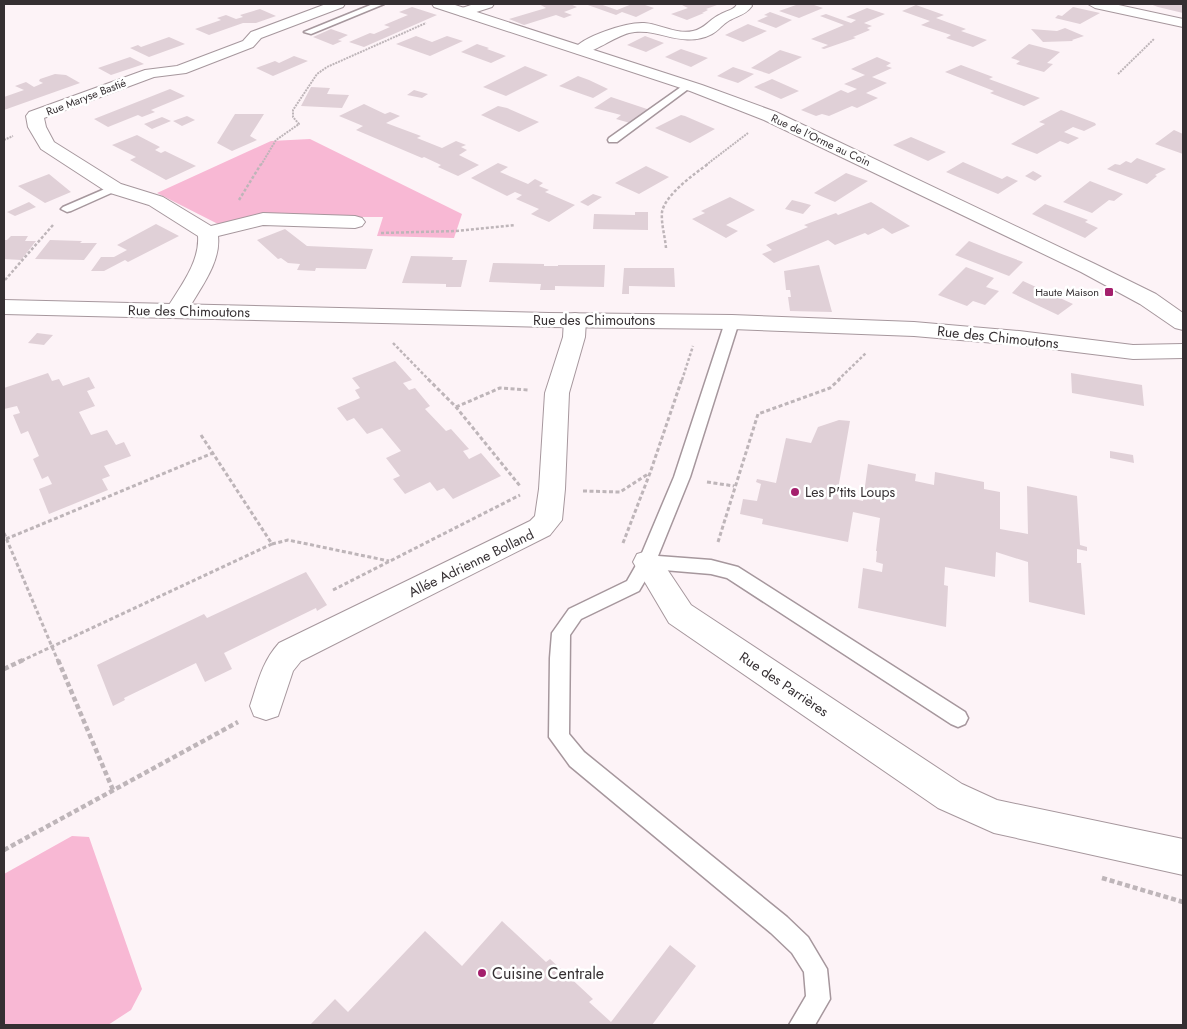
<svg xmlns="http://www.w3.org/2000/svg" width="1187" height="1029" font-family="Jost,sans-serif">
<rect width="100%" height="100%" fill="#fdf3f7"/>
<path fill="#f8b8d4" d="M310,139L462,214L454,238L377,236L383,217H261L218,224L157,193L271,141Z
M72,836L89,837L142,989L131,1010L108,1025H4V874Z"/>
<path fill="#e0d0d7" d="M539,4H570L577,7L564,12L572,15L564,18L556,15L524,25L509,19L546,8Z
M585,4H600L617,10L632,4H642L654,8L636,17L622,12L616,15Z
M686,4H713L717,5L706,9L708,10L702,13H704L687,20L671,14L688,8L682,5Z
M794,4H811L823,8L799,18L779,11L796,5Z
M1150,4L1183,5V13L1158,7Z
M916,5L944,15L936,18L966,29L961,31L987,40L973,47L946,38L951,35L921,25L930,21L902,11Z
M412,7L437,15L364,47L349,42L370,33L374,34L390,27L384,25L408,15L399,12Z
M1073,7L1100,13L1080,24L1055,18L1058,15L1062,16Z
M867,8L885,14L864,23L872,26L867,28L870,30L853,37L856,38L824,49L821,48L828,45L811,39L844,25L820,16L826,14L851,23L856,20L846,17Z
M260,9L276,16L256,23H243L209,35L195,29L221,20L217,18L226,15L236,19L243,17L240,15Z
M770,12L792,20L776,28L757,21L768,16L764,15Z
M748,24L767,31L743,42L725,35Z
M1065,28L1084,36L1072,40L1073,41L1043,42L1031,29L1057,31Z
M331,29L348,35L338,40L342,41L333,45L313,37Z
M416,36L432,42L447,36L463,41L430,56L396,44Z
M645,36L664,43L646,52L627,45Z
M169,37L185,44L149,57L130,48L138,45L141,47Z
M477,44L489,48L487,49L506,56L491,63L461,52Z
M1029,44L1060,52L1047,63L1053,64L1044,72L1016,64L1020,61L1011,58Z
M681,49L708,58L691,67L665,57Z
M780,50L802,57L769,74L751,68Z
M294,56L308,61L273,76L256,68L275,61L279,63Z
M130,57L144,64L111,75L98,68Z
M877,57L891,63L886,66L892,68L872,77L887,83L866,93L878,98L857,108L852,106L829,116L822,114L816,116L801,110L841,90L848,93L857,89L844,84L865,75L851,69Z
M961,65L993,77L989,79L1040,98L1024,106L990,93L994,91L945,72Z
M525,66L548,75L506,96L483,87Z
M733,67L754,74L738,83L717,76Z
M55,74L66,75L80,83L4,110V97L24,90L15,86L26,82L34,87L43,83L39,81L40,79Z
M578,76L589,80L608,89L593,98L559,86Z
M772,79L799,91L781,99L754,87Z
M311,87L330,88L327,94L349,95L342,108L301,106Z
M170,89L185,96L151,110L155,112L142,117L138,115L108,127L94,119Z
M414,90L428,94L422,98L407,95Z
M611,97L650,110L630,123L616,119L621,115L594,108Z
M364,104L385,114L390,112L400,116L386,123L421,136L417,138L442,148L456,141L466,145L461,147L467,150L459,155L479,165L458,176L438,167L441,165L424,157L422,158L356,130L363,126L339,116Z
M498,106L507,108L539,122L519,132L481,115Z
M1061,110L1095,123L1096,125L1084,131L1073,127L1064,132L1079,138L1068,144L1060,141L1037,154L1011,144L1045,124L1039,122Z
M235,114H264L250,136L257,140L232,151L217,143Z
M681,115L685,116L715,129L690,143L655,128Z
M187,116L195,120L182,126L173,121Z
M162,117L171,121L152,129L144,124Z
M1174,130L1183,134V154L1155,144Z
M137,135L160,147L155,150L161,153L165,151L196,166L166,180L130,160L136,157L112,145Z
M911,137L946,152L928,161L893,145Z
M1137,158L1166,169L1155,175L1157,176L1147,184L1107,169L1115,164L1120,165L1126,161L1131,163Z
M963,162L1002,179L1007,176L1018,181L998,194L946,172Z
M498,163L508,167L500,172L528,184L535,179L543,183L539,186L549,190L545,192L575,205L549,222L531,214L539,209L516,199L522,195L515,192L507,196L471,178Z
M646,166L669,177L639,194L615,183Z
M1033,171L1042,176L1035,181L1025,176Z
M846,173L868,181L835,202L814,193Z
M49,174L71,192L45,203L18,186Z
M1090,181L1123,194L1114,201L1109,200L1092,213L1063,202Z
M593,194L602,197L588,206L580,202Z
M730,197L755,210L726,225L738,231L726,238L692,219L705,213L701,211Z
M792,200L800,202L811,205L803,214L785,209Z
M29,202L36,207L15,216L7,212Z
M871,202L910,226L892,234L883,228L868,235L865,233L835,245L828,240L774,263L762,254L772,250L766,245L808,227L804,225L836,213L838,215Z
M1045,204L1088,220L1085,222L1098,228L1085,238L1032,214Z
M635,212H648V230L593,229L594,214L635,215Z
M156,224L179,236L128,262L125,260L104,271H91L101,257H114L127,250L117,245Z
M285,229L307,246L373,249L366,269L316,268L315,271L297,270L300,264L288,263L281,258L278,259L257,240Z
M11,236H28L25,241H36L21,260L4,259V240H7Z
M50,240L82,241L80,243H97L84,260L35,259Z
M969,241L999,253L1023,262L1009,276L955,255Z
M411,256L453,257L452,260H467L461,287H446V284L402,283Z
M493,263L544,264V266H558V265H605L604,287L555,286V290H540L541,284L489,282Z
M819,265L832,312L790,311L788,297H791L790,290H786L784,271Z
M966,267L994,278L986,287L999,291L985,305L973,301L967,306L938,295Z
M624,268H674L675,287L629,286V294H622Z
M1023,281L1073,304L1058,315L1012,293Z
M37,333L53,335L44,345L28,343Z
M395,361L412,380L403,383L409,390L415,388L430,406L425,409L446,431L451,429L469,449L463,451L469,459L481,453L501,476L453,499L444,488L437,491L430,482L405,494L393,479L400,476L386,458L401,451L382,428L367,434L354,418L347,421L337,408L360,398L355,390L360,388L352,378Z
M48,373L52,381L59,379L63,386L89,377L95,388L87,391L95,406L79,412L91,435L107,430L116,445L124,442L131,456L104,466L110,476L102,479L108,490L49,514L39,489L52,484L48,476L42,479L33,459L39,456L28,431L21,434L13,415L20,413L17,406L4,409V388Z
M1071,373L1142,385L1144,406L1072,393Z
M839,420L850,421L837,495L863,501L868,464L916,474L915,481L934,485L935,472L984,482V489L1000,492V529L1028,534L1027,486L1077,496L1080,545L1087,547V551L1077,549V563H1081L1085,615L1029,602L1028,562L996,552L995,577L945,567L944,585L948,586L946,627L858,608L863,568L882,572L883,564L876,562L877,551H876L880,518L853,512L848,542L762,524L763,519L740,514L743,499L757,501L761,484L756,482L757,479L776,483L786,438L811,443L818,427Z
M1110,451L1133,455L1134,463L1110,458Z
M306,572L327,605L317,611L316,608L224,653L232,669L205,682L196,663L124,698L125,700L113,706L97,665L204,614L207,618Z
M502,921L546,962L550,959L593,999L589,1002L611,1022L670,945L696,966L652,1025H310L335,999L348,1012L425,931L462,966Z"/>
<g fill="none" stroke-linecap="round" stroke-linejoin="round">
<g stroke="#a6979d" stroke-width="3">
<path id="service" d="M373,4H384L311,34L304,32Z
M688,82L693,85L691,87L617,142H609L608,140L609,138Z
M114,185L120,188L118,190L71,211L67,212L61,209L63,207Z
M732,318L739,322L690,477L658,556L711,560L738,567L965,712L968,718L965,724L958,727L951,724L727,578L711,574L652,569L639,591L581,619L570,635L569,734L584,752L787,917L808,937L827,969L830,999L815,1025H789L806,996L804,972L792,953L771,933L570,766L549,737L550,658L552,633L569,609L627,581L639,560L674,477L725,322Z"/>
</g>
<g stroke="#a6979d" stroke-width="2">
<path id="minor" d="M326,4H345L343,7L261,38L253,47L186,73L154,77L44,118L46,127L54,142L121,184L163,197L211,226L263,213L355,216L362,218L365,222L362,226L355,228L263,225L218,236C221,263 200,288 188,310L185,315L177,317L169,315L166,310C179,288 200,263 198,236L149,205L107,192L41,149L28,127L26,116L29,112L145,70L177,66L243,41L251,32Z
M474,4H494L492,7L464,16L459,15L457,12L459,9Z
M737,4H751L752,6C745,16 735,16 727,22C721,26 718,31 712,34C681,50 658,26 629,33C613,37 589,57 576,53L573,50C583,36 627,22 644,23C660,24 677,35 693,31C704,29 709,20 719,15C725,11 735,10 737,4Z
M1088,4H1114L1183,19V27L1095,8Z
M575,313L583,315L586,320L585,337L569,393L565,489L562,520L550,535L301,661L293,671L278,716L266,720L254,716L250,706C258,682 262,662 279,643L530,521L535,516L539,489L545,393L563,337L564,320L567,315Z
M647,551L657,554L691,605L962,784L997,800L1183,839V875L994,833L938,808L669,623L633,562L637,554Z"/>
</g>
<g stroke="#a6979d" stroke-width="2">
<path id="secondary" d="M432,4H452L702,85L776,112L1095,264L1156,294L1183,313V330L1175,328L1140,304L1081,272L764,120L690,91L434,7Z
M4,300L549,313L732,315L914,322L1019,331L1133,345L1183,344V358L1133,359L1019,345L914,336L732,329L549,327L4,314Z"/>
</g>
<path stroke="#beb5b9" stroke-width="2" stroke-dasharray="2 1" stroke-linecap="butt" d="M1118,74L1154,39
M4,140L13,136
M261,165L276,140L299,124L293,117V110L317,74L327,67L426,23
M706,165L748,133"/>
<path stroke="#beb5b9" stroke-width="2.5" stroke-dasharray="3 2" stroke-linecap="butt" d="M239,200L261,164
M381,233L456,231L515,225
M666,248C665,236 661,224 662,212C665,195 694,174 708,164
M5,280L53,225
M393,343L429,380
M682,380L693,346
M838,380L866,353"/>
<path stroke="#beb5b9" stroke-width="3" stroke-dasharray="4 2.5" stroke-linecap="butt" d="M428,379L456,407L520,486
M456,407L500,388L529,390
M707,482L734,486
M583,491L620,492L648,474
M4,533L58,661
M6,539L213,453
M718,542L758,414L830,388L840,379
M623,543L650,473L682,379
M272,544L288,540L389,561
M333,590L520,495
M21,661L272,544L201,435"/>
<path stroke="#beb5b9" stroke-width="4.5" stroke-dasharray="5 3" stroke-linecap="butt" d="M58,660L113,790
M4,669L23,660
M4,850L238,722
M1102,878L1183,902"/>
<use href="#service" fill="#fff" fill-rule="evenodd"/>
<use href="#minor" fill="#fff" fill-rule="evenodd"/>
<use href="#secondary" fill="#fff" fill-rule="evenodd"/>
</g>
<g fill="#a41f6c" stroke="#fff" stroke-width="2">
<rect x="1104" y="287" width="10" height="10" rx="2.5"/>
<circle cx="795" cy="492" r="5"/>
<circle cx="482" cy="973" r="5"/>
</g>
<g text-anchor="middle" stroke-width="5" stroke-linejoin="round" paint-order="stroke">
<g font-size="11" fill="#352f32" stroke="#fff">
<text transform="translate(86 97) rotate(-21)" y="4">Rue Maryse Bastié</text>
<text transform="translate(821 140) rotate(25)" y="4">Rue de l'Orme au Coin</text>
</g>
<g font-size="11" fill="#352f32" stroke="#fff" text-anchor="end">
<text x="1099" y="296">Haute Maison</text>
</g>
<g font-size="14" fill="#352f32" stroke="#fff">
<text transform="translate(189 311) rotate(1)" y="5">Rue des Chimoutons</text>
<text x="594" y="325">Rue des Chimoutons</text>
<text transform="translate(998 337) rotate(6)" y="5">Rue des Chimoutons</text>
<text transform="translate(471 563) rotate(-26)" y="5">Allée Adrienne Bolland</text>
<text transform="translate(784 684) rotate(34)" y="5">Rue des Parrières</text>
</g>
<g font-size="14" fill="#352f32" stroke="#fff" text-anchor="start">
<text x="805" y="497">Les P'tits Loups</text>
</g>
<g font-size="16" fill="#352f32" stroke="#fff" text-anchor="start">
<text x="492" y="979">Cuisine Centrale</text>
</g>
</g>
<rect width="1187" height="1029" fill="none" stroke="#352f32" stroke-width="10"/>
</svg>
